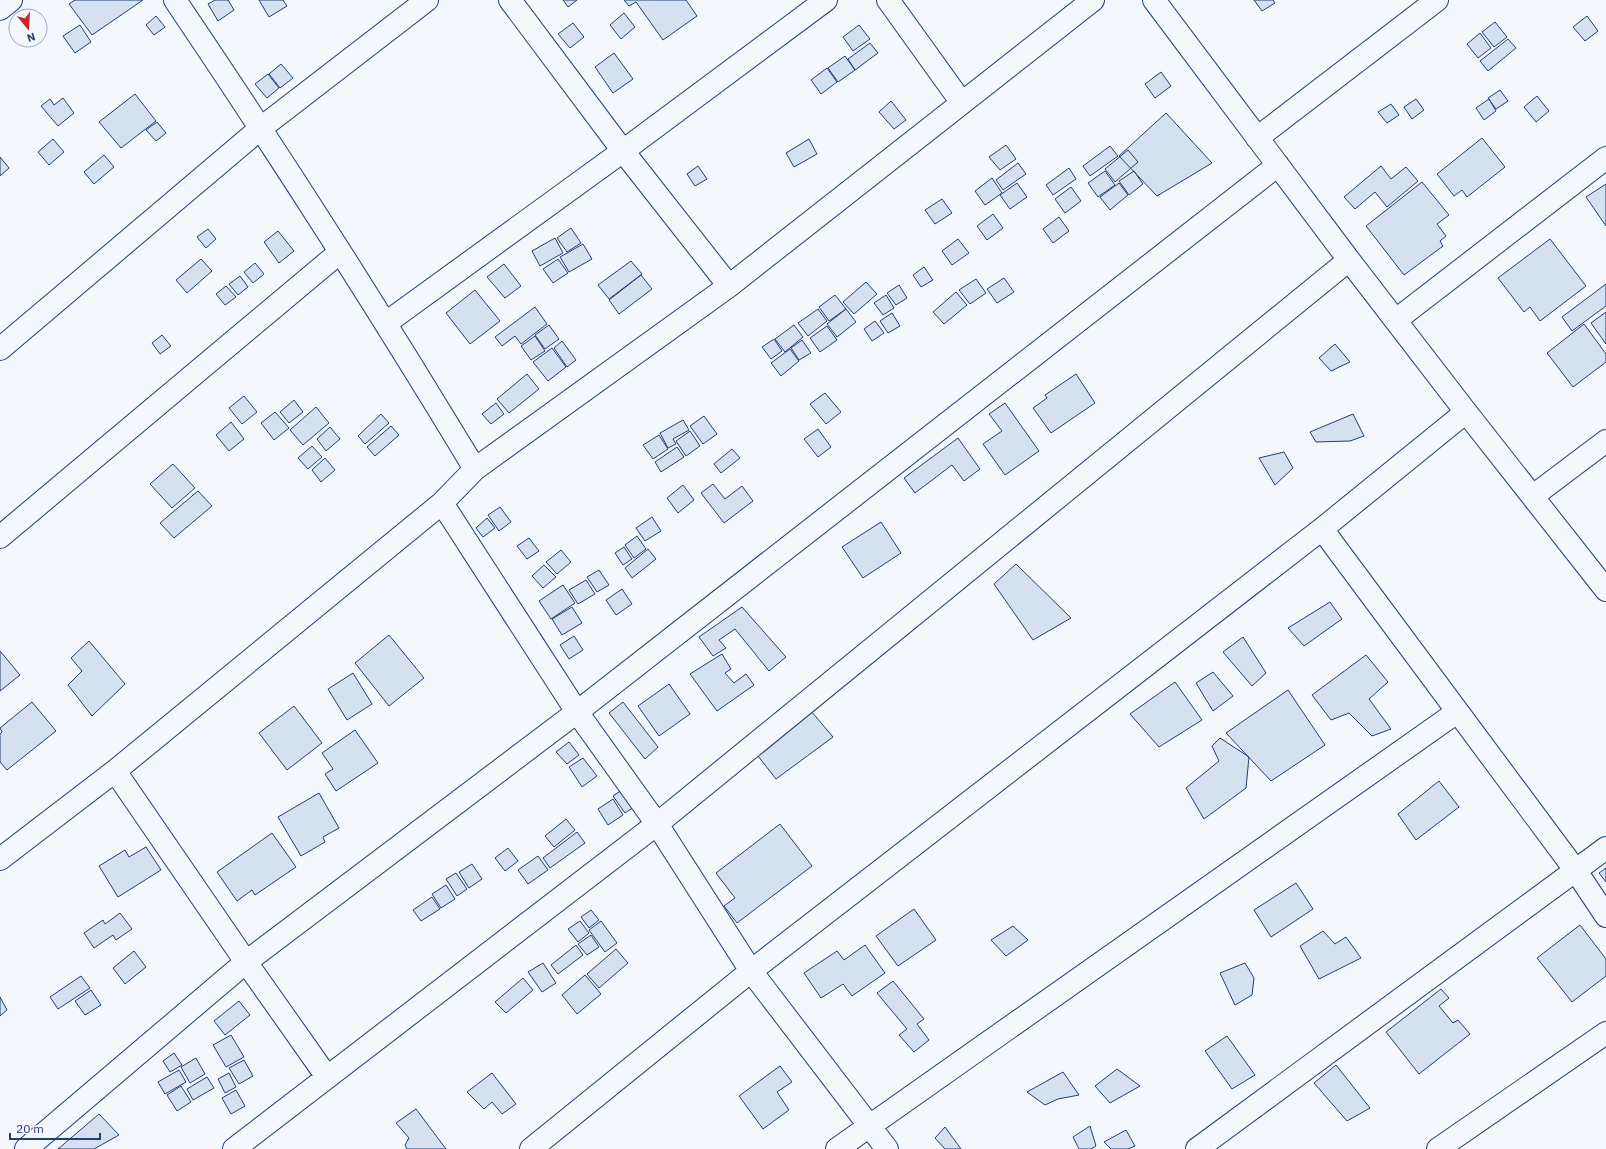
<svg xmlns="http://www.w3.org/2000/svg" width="1606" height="1149" font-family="'IBM Plex Sans',sans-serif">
<rect width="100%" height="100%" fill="#f4f7fb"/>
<path fill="#d5e0f0" stroke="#1d3f73" d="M75,0H143L92,35L69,4Z
M215,0H228L234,10L218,21L208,4Z
M259,0H283L287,6L269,17Z
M563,0H577L568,7Z
M624,0H686L697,16L663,40L636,2L629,6Z
M1254,0H1273L1275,3L1262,11Z
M624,13L635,27L621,39L610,25Z
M156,16L165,27L154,35L146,25Z
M1587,16L1598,31L1585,41L1573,27Z
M1495,22L1507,37L1494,47L1482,32Z
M573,23L584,37L570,48L558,34Z
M80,25L91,42L75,53L63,36Z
M859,25L870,39L853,51L843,37Z
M1480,33L1491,48L1478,58L1467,44Z
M1508,39L1516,48L1488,71L1480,61Z
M870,43L878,53L855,70L848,59Z
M614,53L633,79L613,93L595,67Z
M845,56L855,70L838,82L828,68Z
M281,64L293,78L280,88L269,74Z
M827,68L837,82L821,94L811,80Z
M1161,72L1171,86L1155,98L1145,84Z
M268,74L279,88L267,98L255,84Z
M1500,90L1508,101L1496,109L1488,98Z
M135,94L156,121L121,148L99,122Z
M1537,96L1549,111L1536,122L1524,107Z
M63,98L74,113L58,126L41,106L50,99L54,105Z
M1416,99L1424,110L1412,119L1404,107Z
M1489,99L1496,111L1484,120L1476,108Z
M891,101L906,120L894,129L879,112Z
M1391,104L1399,115L1387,123L1378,112Z
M1166,113L1212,163L1157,196L1119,156Z
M157,122L166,133L156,141L146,130Z
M1482,138L1505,167L1467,197L1462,190L1454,196L1437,174Z
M53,139L64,152L49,165L38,152Z
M809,139L817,154L794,167L786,153Z
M1006,145L1016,159L1000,170L989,157Z
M1110,146L1118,156L1090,176L1083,166Z
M1128,150L1138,162L1115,182L1105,169Z
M104,155L114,167L94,184L84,172Z
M0,157L9,168L0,176Z
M1018,163L1026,174L1003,190L996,180Z
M698,166L707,179L695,186L687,174Z
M1381,166L1391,179L1406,167L1418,181L1387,207L1375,192L1355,209L1344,197Z
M1069,168L1076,179L1053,195L1046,185Z
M1105,171L1115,185L1098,197L1088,183Z
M1134,171L1143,184L1129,195L1119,181Z
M992,178L1002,193L985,205L975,191Z
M1422,182L1449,215L1437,224L1446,236L1440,241L1443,246L1404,275L1366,226Z
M1017,183L1027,197L1010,209L1000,195Z
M1119,183L1128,195L1110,210L1100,197Z
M1606,184V226L1586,197Z
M1071,187L1081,201L1065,213L1055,199Z
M942,199L952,213L935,224L925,210Z
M993,214L1003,228L987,240L977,226Z
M1059,217L1069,231L1053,243L1043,229Z
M571,228L581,243L567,252L557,238Z
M208,229L216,239L206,248L197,237Z
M278,231L294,251L279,263L264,242Z
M555,238L563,253L540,266L532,251Z
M958,239L969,253L952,265L942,251Z
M1550,239L1586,286L1540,321L1530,307L1524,312L1498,278Z
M583,244L592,259L569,272L560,257Z
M201,259L212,271L187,293L176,280Z
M558,259L568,273L553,283L543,269Z
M631,261L642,274L609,299L598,285Z
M255,263L264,274L253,283L244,272Z
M504,264L521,286L505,298L487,277Z
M924,267L933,280L921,287L913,275Z
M641,275L652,289L619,314L609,300Z
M240,276L248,287L238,295L229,284Z
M1004,278L1014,292L997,303L987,289Z
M976,279L986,293L970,304L959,290Z
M866,282L877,294L854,314L843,302Z
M1606,284V306L1572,331L1562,317Z
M899,285L907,298L896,305L887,293Z
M226,286L236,297L225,305L216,294Z
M475,290L500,321L470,344L446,313Z
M956,292L967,305L944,324L933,312Z
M835,295L846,309L829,321L819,307Z
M886,295L894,308L883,315L874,303Z
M535,307L547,324L521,344L515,336L502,346L495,337Z
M818,309L827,321L808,336L798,323Z
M846,309L856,322L837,337L827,324Z
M1606,312V344L1591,323Z
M892,313L900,326L888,333L880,321Z
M875,321L884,333L872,341L864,329Z
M1584,324L1606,354V362L1573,387L1547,353Z
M549,325L559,339L545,349L535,335Z
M794,325L803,337L785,352L775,339Z
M827,326L837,340L820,352L810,338Z
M162,335L171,346L160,354L152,343Z
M535,336L545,351L531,360L521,346Z
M774,339L782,351L771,359L762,347Z
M802,340L811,353L799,360L791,348Z
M562,341L576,360L567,367L554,348Z
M1335,344L1350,362L1331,371L1319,358Z
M552,348L566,367L548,381L533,362Z
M790,349L799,361L781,376L771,363Z
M527,374L539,389L509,413L497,399Z
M1076,374L1095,403L1051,433L1033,408L1047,398L1045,395Z
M825,393L841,412L826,424L810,404Z
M244,396L257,412L242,424L229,408Z
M294,400L303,412L289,423L280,412Z
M496,403L504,414L491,424L482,414Z
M1005,403L1039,451L1005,475L983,444L1002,431L989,414Z
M316,407L329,423L303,445L290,430Z
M275,412L289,428L274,440L261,423Z
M381,414L389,423L365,444L358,436Z
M1353,414L1364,436L1350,441L1316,442L1310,432Z
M704,416L717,434L703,444L690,426Z
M683,420L689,430L673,439L676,444L668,448L660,433Z
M231,422L244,439L229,451L216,435Z
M391,426L399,435L375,456L367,447Z
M330,427L340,439L326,451L317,439Z
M818,429L831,447L818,457L804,439Z
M690,431L700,446L686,456L676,441Z
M659,435L668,449L653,459L643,445Z
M958,438L980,469L964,481L952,465L915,493L904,478Z
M312,446L322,457L308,469L298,458Z
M677,447L684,457L661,472L655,462Z
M732,449L740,458L721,473L714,464Z
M1284,452L1293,468L1275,485L1259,458Z
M325,458L335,470L321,482L312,470Z
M173,464L195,488L172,508L150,484Z
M713,484L725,499L742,486L753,501L724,523L701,493Z
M683,485L694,500L678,513L667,498Z
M198,491L212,506L174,538L160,523Z
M500,507L511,522L499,531L488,515Z
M652,517L661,531L645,541L636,528Z
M487,518L495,528L483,537L476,528Z
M881,522L901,553L863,578L842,547Z
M637,536L646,549L634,558L625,545Z
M529,538L539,551L527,559L517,546Z
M624,547L632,559L623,565L615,553Z
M648,549L656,559L632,578L625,568Z
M561,550L571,562L557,574L546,562Z
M1016,564L1071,618L1033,640L994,584Z
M544,565L556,577L543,588L532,576Z
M599,570L609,585L597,592L587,577Z
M586,580L595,594L578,604L569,590Z
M563,585L575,603L551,619L539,601Z
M622,589L632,604L616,615L606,600Z
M1330,602L1342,619L1304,646L1288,628Z
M572,607L582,623L562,635L552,619Z
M742,607L786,657L769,671L735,629L719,640L726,648L713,656L699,637Z
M389,635L424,678L389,706L355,663Z
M574,636L583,650L569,659L560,645Z
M1243,637L1266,673L1252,686L1223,652Z
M89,641L125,684L92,716L68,685L82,671L71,658Z
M0,651L20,675L0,691Z
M722,654L731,669L725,673L734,683L746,674L754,685L717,711L690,674Z
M1366,655L1388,682L1369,699L1391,729L1372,736L1349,713L1331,720L1312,695Z
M1213,672L1233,696L1213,711L1196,683Z
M353,673L372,704L347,720L328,689Z
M1175,682L1202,720L1159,747L1130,714Z
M669,684L690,714L659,736L638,706Z
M1288,690L1325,745L1271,781L1226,733Z
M32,702L56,731L7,770L0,762V734L2,732L0,728Z
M623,702L658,747L645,759L609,713Z
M294,706L322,743L287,770L259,733Z
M811,711L833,737L776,779L754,751Z
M355,730L378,763L336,791L325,774L333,769L322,753Z
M1220,738L1249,757L1246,788L1204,819L1186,788L1219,761L1212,746Z
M569,742L579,755L567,764L556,752Z
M583,758L597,776L582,787L569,767Z
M1439,781L1459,807L1416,840L1398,814Z
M625,788L637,805L625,813L613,796Z
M319,793L339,828L323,837L325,842L301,856L278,817Z
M613,799L623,815L608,825L598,809Z
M566,819L575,830L554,847L545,836Z
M780,824L812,866L737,923L724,906L735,898L716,873Z
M577,832L585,843L550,868L543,858Z
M272,833L296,867L255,895L252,890L237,901L217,872Z
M146,847L161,870L118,897L99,866L125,850L129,857Z
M508,848L518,861L505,871L495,858Z
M538,856L548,870L528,884L518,870Z
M472,864L482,879L469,888L459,872Z
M1606,868V882L1599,873Z
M456,873L467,889L457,896L446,879Z
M1296,883L1313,909L1271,937L1254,910Z
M446,885L455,899L441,908L432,894Z
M432,897L440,909L421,921L413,910Z
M914,909L936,940L898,966L876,936Z
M591,910L599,920L589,928L581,917Z
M120,913L132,929L116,940L113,935L94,948L84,933L103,920L105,924Z
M580,921L589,933L578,942L568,929Z
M601,921L617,943L605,952L589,930Z
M1580,925L1606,959V976L1572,1002L1537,958Z
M1013,926L1028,940L1006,956L991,940Z
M1323,931L1335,944L1346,937L1361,958L1319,979L1300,946Z
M591,935L599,947L587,955L578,944Z
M576,945L583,955L558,974L551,965Z
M865,945L885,973L852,996L843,984L821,998L804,973L837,951L844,960Z
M616,949L628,963L599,988L587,974Z
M134,951L146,967L125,984L113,968Z
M543,963L556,983L542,992L528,972Z
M1245,963L1254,978L1252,995L1235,1005L1220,973Z
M585,975L601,994L577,1014L562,995Z
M81,976L90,988L58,1009L50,997Z
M523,978L533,990L506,1013L495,1002Z
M893,981L924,1019L917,1024L929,1040L914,1052L899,1035L907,1029L877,993Z
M1441,989L1449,998L1439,1006L1453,1023L1458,1020L1470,1034L1419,1074L1386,1032Z
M91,990L101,1005L85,1015L75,1001Z
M0,997L7,1010L0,1016Z
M239,1001L250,1015L225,1035L214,1021Z
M231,1035L244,1057L226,1067L213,1045Z
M1227,1036L1255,1075L1232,1089L1205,1051Z
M174,1053L182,1065L170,1072L163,1061Z
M196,1058L205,1074L190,1083L181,1067Z
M244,1060L253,1076L239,1084L229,1068Z
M1336,1065L1370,1108L1347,1121L1314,1083Z
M780,1066L792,1082L777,1092L789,1110L763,1129L739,1096Z
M1117,1069L1140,1086L1110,1103L1095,1086Z
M179,1070L186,1082L165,1094L158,1082Z
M1063,1072L1079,1095L1058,1099L1045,1105L1027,1092Z
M229,1073L236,1087L225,1093L218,1079Z
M492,1073L516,1104L502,1114L492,1102L484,1109L467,1092Z
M207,1077L214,1088L193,1100L187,1089Z
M181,1086L191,1102L177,1111L167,1095Z
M236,1090L245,1106L231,1114L222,1098Z
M416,1109L446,1149H407L405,1145L409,1138L396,1123Z
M99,1114L119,1135L94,1149H58Z
M1090,1126L1096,1146L1091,1149H1079L1073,1137Z
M945,1127L961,1149H945L935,1138Z
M1126,1130L1135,1146L1128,1149H1111L1104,1142Z"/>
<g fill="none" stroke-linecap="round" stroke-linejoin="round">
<g stroke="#1d3f73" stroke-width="24">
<path id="minor" d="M175,0C279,154 379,310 475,469
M510,0L623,151L729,286
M888,0L962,103
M1154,0L1349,260L1466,412L1606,590
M0,9L11,0
M1257,138L1437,0
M1396,320L1606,158
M386,323L623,151L826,0
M0,349L261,128L427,0
M1533,496L1606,441
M442,503L577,712L657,824L751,971L887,1149
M1322,529L1576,871L1606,916
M0,537L340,252
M115,771L246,962L327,1077
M0,859L115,771L442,503L475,469L729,286L1093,0
M26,1149L246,962L577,712L1278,165
M234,1149L657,824L1349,260
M531,1149L751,971L1322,529L1466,412
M837,1149L1457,712
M1197,1149L1606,848
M1438,1149L1606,1033"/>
</g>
<use href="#minor" stroke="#f4f7fb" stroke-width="22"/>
</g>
<g transform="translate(28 28) rotate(162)"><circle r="19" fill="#f4f7fb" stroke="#9eadc5"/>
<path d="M0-3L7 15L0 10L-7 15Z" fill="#c62828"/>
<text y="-6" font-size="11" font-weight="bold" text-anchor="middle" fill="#1d3f73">N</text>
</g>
<path d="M10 1133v6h90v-6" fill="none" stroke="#1d3f73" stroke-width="2"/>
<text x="16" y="1133" font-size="12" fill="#1d3f73" stroke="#f4f7fb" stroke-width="3" paint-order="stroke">20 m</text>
</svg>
